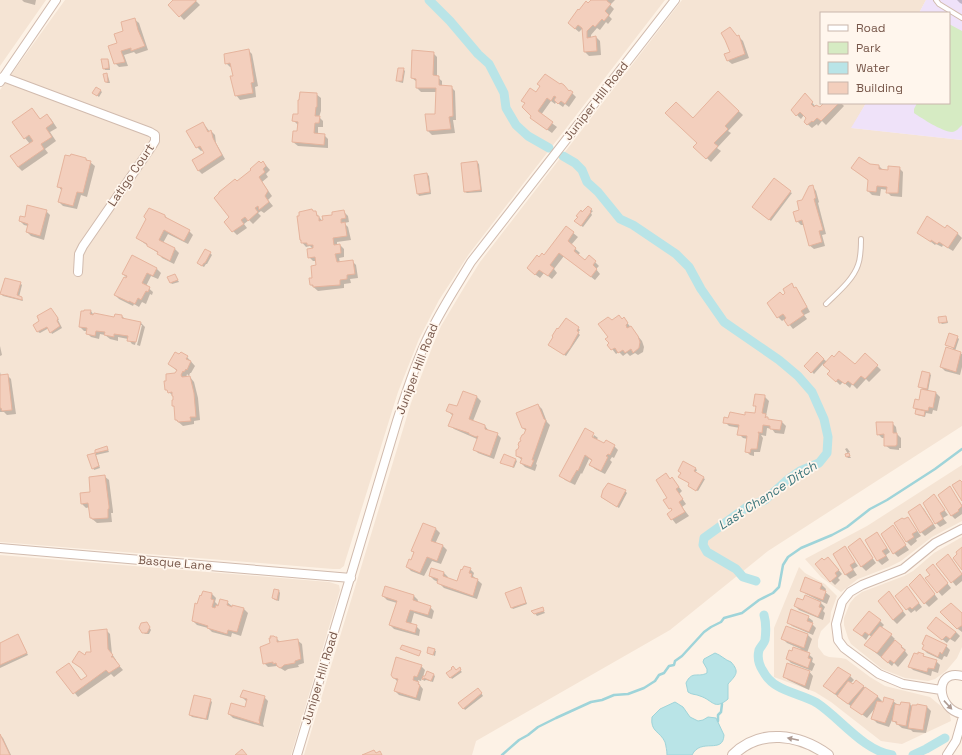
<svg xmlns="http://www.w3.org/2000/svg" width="962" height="755" font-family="'Space Grotesk',sans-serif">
<rect width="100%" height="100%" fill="#fdf2e6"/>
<path fill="#f5e4d4" d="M0,0H46L0,66Z
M65,0H665L469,254L439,300L419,339L398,392L345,562L344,566L340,569H333L0,542V90Z
M682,0H926L919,13H821V103H866L852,128L962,140V426L768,551L670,630L476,741L472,755H304L411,403L433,345L441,326L465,286L480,262Z
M962,465V521L932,537L901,561L889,567L858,579L841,592L821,577L805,559L867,526Z
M962,537V647L957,658L946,671L935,679L928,681L905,678L882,669L851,644L848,638L844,625V618L850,603L855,597L862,592L904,576L913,571L934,553Z
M0,555L329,582L339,585L340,590L291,755H0Z
M799,567L805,573L825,584L837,596L831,612L830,622L821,631L818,640V647L824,655L829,657L841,658L846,659L870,677L885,686L930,697L948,712L950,715L951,721L902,744L881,741L831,702L815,692L774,677V628Z"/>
<path fill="#efe2f9" d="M926,0H962V140L851,128L866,103H949V13H919Z"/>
<path fill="#d6ebc3" d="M949,24L962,31V125C959,128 956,132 952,132C941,131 923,119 914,113V109L917,103H949Z"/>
<path fill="#b9e4e7" stroke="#9fd4d9" d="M715,653C721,655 725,660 731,662C740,672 736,675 728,684V699C714,711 713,700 700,696C696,694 692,695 688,692L686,683C692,670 698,678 707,673V669L703,662L704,659Z
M675,702L683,707L690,717L698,721L703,720L708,717L716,718L724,735C723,755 701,737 692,755H667C667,751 666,746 665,742C660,731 650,732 652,717L660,709Z"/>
<path fill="#0003" d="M22,0H36L35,5L24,2Z
M175,0H195L200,5L184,20L170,5Z
M592,0H615L610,5L614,9L609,16L612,19L608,24L606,22L600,30L597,28L591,35V38L596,37L600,41L601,55L589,56L585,52L583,28L579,32L573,27L579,11Z
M957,0H962V4L960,3Z
M134,19L139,23L148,50L136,54L134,52L124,55L128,66L119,67L115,63L118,43L125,31Z
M739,37L743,41L749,58L732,64L727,60Z
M248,50L252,54L258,86L255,87L256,97L240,100L236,95L232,67H230L226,63Z
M433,53L437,57V77L442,81V86L451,87L455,91L456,120H453L455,133L432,135L428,131L436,115V92H421L417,88V82L412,78Z
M107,60L109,61L110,70H105L104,68Z
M403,69L405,71L403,83L399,82L397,80Z
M107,74L108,76L110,83H107L106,82Z
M100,90L102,92L99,97L95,94Z
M570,92L572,93L576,97L569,107L565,104L563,107L556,102L555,104L551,101L541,115L557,127L552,133L535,121L526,104L523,101L536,94Z
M718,92L743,115L728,131L731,133L717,148L721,151L711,162L695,147L698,143L693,119Z
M316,94L321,98V111L319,117L323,121V127H318V134L324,135L328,139V148L298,146L293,142L298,132V125L294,121Z
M809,99L815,106L820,108L825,103H841L844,106L826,125L822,121L818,126L817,124L812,128L805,122L807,118L804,115L801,119L792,110Z
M32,109L40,119L47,115L51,119L57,128L50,132L56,141L45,149L48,153L22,171L18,167L30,144L25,138Z
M203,123L210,132L211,131L215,135L216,143L225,159L202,174L198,170L205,154L203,150L201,151L197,147Z
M86,159L95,166L87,197L81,195L77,209L63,206L59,202L62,191L58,186Z
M263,162L270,170L266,174L268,177L262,182L272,196L268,200L273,206L264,213L261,211L258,213L261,216L253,224L249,220L244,224L247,228L237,235L233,231L230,218L237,182Z
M477,162L479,164L482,192L467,193L465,192Z
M870,165L879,166L883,170L889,171L899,168L903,172L902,197L891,196L887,192L888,190L881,189L880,196L872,195L868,191L869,181L852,168Z
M427,174L429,176L431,194L419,196L418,194L415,176Z
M812,186L816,191L819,202L818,203L826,234L822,235L825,246L814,249L809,245L804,225H801L797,221L802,201Z
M790,192L792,193L771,221L755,209Z
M591,210L593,211L591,213L592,215L583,227L577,223L582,213Z
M46,211L50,215L44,240L31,236L27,232L28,226L24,225L20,221L25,218Z
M315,212L324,223L333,215L344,212L348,216L349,222L344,223L348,227L351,240L337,242V245H340L344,249V257L339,258L340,263L352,261L356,265L358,278L350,279L351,283L344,284V288L318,291L311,285L317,266L316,261H313L309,257L313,249L310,246L306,247L300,240L298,217Z
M165,216L168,219L189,231L193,235L188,244L168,234L163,243L175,249L179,253L174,264L162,258L158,253L137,238L147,219Z
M566,227L578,237L571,245L580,253L578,255L585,261L595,262L599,266L596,269L600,274L595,280L564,256L554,269L557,273L552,279L544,273L540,278L532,272L540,258L544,256Z
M946,229L958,234L962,238L953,251L943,245L942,247L936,244L935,245L918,232Z
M210,253L212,255L207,264H206L204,267L200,265L198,263Z
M133,256L157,269L161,273L158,279L151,276L146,286L153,292L152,295L150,294L146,304L142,302L139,307L134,304L133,306L119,299L115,295L129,280L123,274Z
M175,275L179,282L172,284L171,283Z
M20,283L22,285L19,297L22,298L23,301L3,296L1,294Z
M791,285L799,292L810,312L804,315L807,319L793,329L785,319L782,321L778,317Z
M91,311L93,314L115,318L122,316L126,320L141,323L145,327L140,346L137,345L142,325H140L135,345L132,344L128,339L118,337V341L110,339L105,335L100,334L99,339L91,337L87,333V331H84L80,327Z
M56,315L59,320H58L62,328L52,334L49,328L40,333L38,332Z
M946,317L948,323L942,324L940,322Z
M624,319L642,341L644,347L643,352L638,355L635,353L630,356L627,353L623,356L619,352L616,354L609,345L611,344L609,337L612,321Z
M578,328L580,330L578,333L580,335L566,356L551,346Z
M957,337L959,339L955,351L962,354V367L960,375L945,371L941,367L953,348L946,345Z
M0,346L2,355L0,356Z
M817,353L827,362L834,358L855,365L865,354L881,370L869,382L866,379L857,389L852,384L850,388L843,382L840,385L829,374L831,371L823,364L814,374L806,366Z
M187,357L195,366L191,373H190L189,376L187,374L186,378L190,377L194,382L198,398L200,420L194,421V424L183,426L176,420L175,407L173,406L174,401L173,396L166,389L177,371L170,364Z
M0,372L1,376L7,375L11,379L16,414L7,415L4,412H0Z
M930,374L931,375L928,391L936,393L940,397L937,411L933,410L932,414L926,413L925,417L917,415L916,413L917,410L914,407L920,402L923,389L919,386Z
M463,392L477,397L481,401L473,421L485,426L489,431L497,434L501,438L494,459L478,453L474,449L477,439L454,429L450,425L453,416L448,411L458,408Z
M764,396L769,401L766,416L769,420L782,422L786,426L784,434L775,433L772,429L767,428L766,436L761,435L763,438L760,452H754V456L750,455L746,451L748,439L743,438L739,434L740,428L729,426L725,422L746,416L756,415L757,408L754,405Z
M538,405L542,409L547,422L550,425L536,464L537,465L535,471L525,467L521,463L522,460L517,456L526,431L523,428Z
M892,423L896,427L897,434L901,438V448H899V450L890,449L885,445V438H882L878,434Z
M593,434L591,442L594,435L598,438L596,440L605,445L614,446L618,450L614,458L612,457L610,460L612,462L605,474L595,469L591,465L593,461L589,459L582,474L581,473L575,485L565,480L561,476Z
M107,447L109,452L96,455L100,468L94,470L89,456L96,454V451Z
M847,448L850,452L848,453L851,458H848L847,457L848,454L845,449Z
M515,459L517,461L514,468L501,462Z
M695,468L697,470L695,473L705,479L698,491L690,487V484L680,477Z
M104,476L109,480L113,511V513H111L112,522L97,523L91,518L90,507L86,508L82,504Z
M672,478L682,491L679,494L686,504L682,507L689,516L676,524L668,514L673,511L670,508L669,498L670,480Z
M950,488L962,505V514L955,519L951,515Z
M625,491L627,493L619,508L604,499Z
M934,496L948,515L943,518L947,523L940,527L936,523Z
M920,505L924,509L936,528L925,536L921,532L910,512Z
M908,518L921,536L916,539L917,541L911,546L907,542L896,523Z
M892,526L909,550L898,557L894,553L882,534Z
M436,529L440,533L435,544L443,546L447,550L441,564L432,561L424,576L411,571L407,567L411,561L414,553L412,551Z
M877,533L890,552L886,555L889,560L882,565L878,561L866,540Z
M860,540L876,563L866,571L862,567L850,547Z
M844,547L858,566L853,569L857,575L850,579L846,575L834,554Z
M952,559L962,574V581L956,586L938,564Z
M824,561L832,562L842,574L838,578L840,580L835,585L831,581Z
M933,565L951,588L942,596L927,578L931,575Z
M470,569L474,573L473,576L482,584L477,599L444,588L438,582L434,580L430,576L444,573L448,577L447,579L458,582Z
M805,578L822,585L826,589L825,592L830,596L827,604L818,600L825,607L823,611L825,613L823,620L799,610L795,606L804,601H817L818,600L806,594L802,590Z
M924,580L938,599L929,607L925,603Z
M907,587L922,607L916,612L915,610L911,613L907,609Z
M520,588L527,604L513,609L511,607Z
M279,591L280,593L279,601L275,600L273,598Z
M889,593L906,615L897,624L893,620Z
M212,594L216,598L215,602L219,606L227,602L233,607V606L244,609L248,613L241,636L232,633L231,637L212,632L208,628L197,625L193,621L202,597Z
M383,596H414L418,600L417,603L430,607L434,611L432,619L414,613L411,624L416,626L420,630L419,636L394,629L390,625L397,603L387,600Z
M542,608L545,613L537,616L533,611Z
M942,612L962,614V632L958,629Z
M808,617L813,621L812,624L816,628L813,635L792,626L788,622Z
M880,621L884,625L881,628L891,635L895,639L894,640L906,650L905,651L908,655L898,667L894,663L892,666L866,645L872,637L869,635L866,640L855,630Z
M148,625L151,630L149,634H145L143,632Z
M106,630L110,634L112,654L116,660L115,661L123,670L114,677L111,674L78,697L58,672L72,668L82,681L88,676L84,670L73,662L92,654Z
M933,632H956L960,636L955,642L950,639L947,643Z
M806,633L812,639L807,653L813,658L812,662L815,664L812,671L791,663L787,659L801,649L787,643L783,639Z
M18,635L28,655L0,668V644Z
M276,638L280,642L297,640L302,644L304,663L298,665L299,667L288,669L285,671L277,666L268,667L264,663L271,644Z
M946,646L950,650L947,657L944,656L942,660L927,653L923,649Z
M434,650L436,651L435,656L428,653Z
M923,655L927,658L936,661L940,665L938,673L932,671L931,676L913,670L909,666Z
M421,666L425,670L423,677H425L434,675L435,676L433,682L426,680L424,681L422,678L421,681L418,680V683L423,689L420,701L399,695L395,691L398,682L393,677Z
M459,669L462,672L452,679L448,673L453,670L456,671Z
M808,670L813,676L809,690L788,680L784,676Z
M850,676L854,680L850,684L863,686L878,697L882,701L880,703L893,701L898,705L910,704L912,707H927L931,711L926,733L913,732L911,730L902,728L892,720L889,727L877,723L873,719L876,707L867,718L829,690Z
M480,691L483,696L465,710L460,703Z
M242,697H264L268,701L263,724L264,727L233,718L229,714L245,708L247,702Z
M210,700L212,702L208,720L192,717L190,715Z
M0,735L3,738L11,755H0Z"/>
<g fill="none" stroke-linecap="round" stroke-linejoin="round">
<path stroke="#9fd4d9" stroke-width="2.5" d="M718,721V715L721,712L722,704
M502,755L519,740L528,735L538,727L556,718L591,702L602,700L614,695L628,694L644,688L655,681L659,675L664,673L669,666L674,665L675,661L682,656L704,632L711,627L721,622L724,618L742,613L759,600L773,593L779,587L783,565L788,557L801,548L832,535L847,527L870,509L887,500L935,469L962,449"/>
<path stroke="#b9e4e7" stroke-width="9" d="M429,0L450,21L478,54L489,64L504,93L506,108L516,125L528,136L549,148
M563,156L575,163L582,170L587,182L598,192L620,219L633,225L676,254L689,267L701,289L724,322L779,360L798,376L812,392L824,419L828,437L827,453L819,463L800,471L786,481L765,500L747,507L704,538L703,545L707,552L736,569L743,577L756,581
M764,615C766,622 766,632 765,640C764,644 760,647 759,650C757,658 759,665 763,671C774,692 798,692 817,703C841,719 863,750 892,755
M913,755L926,749L945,738"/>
</g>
<path fill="#f3cfbd" stroke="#e6b49d" d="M173,0H196V1L179,17L168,5Z
M591,0H607V1L611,4L605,11L609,15L604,21L602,19L595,27L593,25L587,31V38L596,36L597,51L584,52L582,28L578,25L575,29L568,23L578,9L579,10L586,1L588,3Z
M135,18L138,30L145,46L131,51V48L121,51L125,62L114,64L108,46L117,43L114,34L123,31L121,22Z
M730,27L737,36L739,35L745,54L727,61L724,54L730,52L725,40L721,33Z
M249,49L254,82L251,83L253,93L235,96L230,76H233L230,63L225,64L224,54Z
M412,50L434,52L433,75L439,76V85L452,86L453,116L449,117L451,129L427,131L425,114H435L436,88H416V79L411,78Z
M101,59H108L109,68L103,69Z
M398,68H404L402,81H396Z
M107,73L108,82H105L103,74Z
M545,74L560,84L561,83L564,85L569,91L570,90L573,92L565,104L561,101L558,104L554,100L556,97L554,96L551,101L547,98L538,111L553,122L547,130L530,118L531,116L522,107L525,103L521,101L530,88L536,92L540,86L537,84Z
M96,87L101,90L97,96L92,93Z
M718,91L739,111L725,126L728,129L714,143L718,146L706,159L693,147L697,143L665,113L676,102L693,118Z
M300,92L317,93V107H316L315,116H320L319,123H315L314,133L325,134L324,145L292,142L293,131H297L298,122L292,121L293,114H298V100H299Z
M805,93L813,102L811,104L814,107L816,105L820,107L824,103H839L821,121L817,118L813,122L812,121L807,125L804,122L806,118L800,112L796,116L791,110Z
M32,108L40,119L47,114L53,123L46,128L52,137L41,144L44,149L18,167L10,156L33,141L29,135L24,139L12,122Z
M203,122L208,132L211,130L213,138L222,155L198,171L192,160L204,153L200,146L196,148L186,131Z
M71,154L86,158V160L91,161L83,193L77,192L73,206L58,202L62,188L57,187L65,155L70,156Z
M859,157L870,164L879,165V169L888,170V166L900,167L898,193H886L887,187L877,186L876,192L867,191L868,180L851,168Z
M259,161L261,163L263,161L266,166L263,169L265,172L259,177L268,191L265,196L269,202L259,210L258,206L255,208L258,212L248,221L245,217L241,220L244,224L232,232L224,222L229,217L214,198L219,193V192L235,179L237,181L251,170L250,169Z
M477,161L481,190L464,192L461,163Z
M427,173L430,192L417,194L414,175Z
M774,178L791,191L769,220L752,207Z
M813,185L816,198L814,199L823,230L819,231L822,242L809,246L802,220L796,222L793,212L799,210L797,201L802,200L809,186Z
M27,205L47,210L40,236L26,232L28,224L19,221L20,216L25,217Z
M588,206L592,209L590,211L591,212L581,226L574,221L578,217L576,216L581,210L582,212Z
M149,208L165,215V217L190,230L184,241L164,230L159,240L175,248L170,261L157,254L158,252L147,246V244L136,238L146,219L144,217V216Z
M312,209L313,211H316L317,216H319V221L323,220L322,216L332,215V212L344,210L346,218L341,219V223L345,222L347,236L333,238L334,245L340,244L341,253L335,254L337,262L353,260L355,274L347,275V279L340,280V285L313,287V285H310L309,278H312L311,266L316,265L315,257L308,258L307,249L313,248V245H307V243H301V240H300L297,216H299V212Z
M927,216L945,228L947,225L958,233L948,248L939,242L937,244L931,240V242L917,233Z
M566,226L574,232L568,241L576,248L574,251L585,260L589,255L596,261L593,265L597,269L591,277L559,253L550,265L554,268L548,276L539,270L535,275L527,268L537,255L539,257L542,253L544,255Z
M205,249L211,252L205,263H204L202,266L197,263Z
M132,255L157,268L153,276L147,273L142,283L150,287L148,292L146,291L141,300L138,298L135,304L129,301V302L114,295L124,277L126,278L127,276L122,274Z
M175,274L178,280L170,283L167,277Z
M5,278L21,282L17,295L22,297V300L0,294Z
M792,283L794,288L796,287L807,307L801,311L804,315L788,326L784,320L786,318L783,314L777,318L767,303L780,292L783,295L785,293L783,289Z
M51,308L58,318L57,321L60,326L50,333L47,327L37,332L33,325L39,321L37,316Z
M84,310H91L90,314L93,315L94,313L114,317L115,314L122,315V318L141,322L136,342L127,341L128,336L114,334V337L104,335L105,332L96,331L95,336L86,334L87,328L79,327L81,311H84Z
M619,315L622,319L624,317L628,323L626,325L627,328L631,326L638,336L640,342L639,348L633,353L631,349L625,353L623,350L618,353L615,348L611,350L607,345L609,343L605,339L608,337L598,324L608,317L612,320Z
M946,316L947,322L939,323L938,317Z
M566,318L579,327L577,331L579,332L570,348L564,355L548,345L553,337L552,336L557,328L558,329Z
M949,333L958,336L954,348L945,345Z
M946,347L961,352L956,372L940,367Z
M839,351L855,364L865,353L878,365L865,379L861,376L853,385L848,381L845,384L838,379L836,382L827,374L830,371L823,365L832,355L834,357Z
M175,352L179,354L181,352L188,356L186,359L191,361L187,370L186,369L184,372L183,371L181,375L182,377L190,376L194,393L196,417H190L191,421L178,422L177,420H175L174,406H172V400H173V396H172V392L168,393L167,390H165L164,381H166V374L175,373L177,370L168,364Z
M817,352L824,359L811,373L804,366Z
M922,371L930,373L927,389L918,387Z
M8,374L12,410L2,411L1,408H0V375Z
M921,389L936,392L933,408L929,407L928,411L913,408L915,399L919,400Z
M463,391L477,396L469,419L485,425V429L498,433L490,456L473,450L478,436L476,437L469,434V433L448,426L453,414L446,411L449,404L457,406Z
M755,394L765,395V397L762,413L766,414L765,418L766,417H768V419L782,421L780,430L770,429V426L763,425L762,433L758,432L759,434L757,449H751L750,453L745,452L747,436L737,435L739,425L723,423L724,417L728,418L730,412L745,415V412L755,413L756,406H753Z
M538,404L544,419L546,420L532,460H534L531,467L520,463L522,458L516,456V450L518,449L519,446L518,445L519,442L521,441L520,439L522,435L524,434L526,429L522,428L516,413Z
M916,409L925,411L924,416L915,414Z
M876,422H893V433H897V445H896V446H884V434L877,435Z
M585,428L594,433L592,437L604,443L606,440L615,445L610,455L608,454L606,456L608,457L601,471L589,465L592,460L585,455L578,471L577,470L570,482L559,476Z
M107,446L108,450L95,453L99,466L92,469L87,455L95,453V450Z
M849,453L850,456L846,457L845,454Z
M504,454L516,459L513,467L500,463Z
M683,461L696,468L694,471L704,477L696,491L688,486L689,483L678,477L681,473L678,471Z
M666,473L670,479L672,477L679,487L676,489L683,499L679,502L685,512L671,520L667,514L672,510L671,508L669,509L663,500L667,498L656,480Z
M105,475L109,506V509H108V518L92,519V518H90L88,503L81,504L80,493L90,492L89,477Z
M960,480L962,482V501L952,485Z
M608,483L626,490L617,507L601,497L603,490Z
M950,486L962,506L958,510L959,511L951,516L938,495Z
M934,494L945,510L940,513L943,519L935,524L923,503Z
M920,504L933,524L920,533L908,512Z
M908,517L917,531L912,534L914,537L906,542L894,523L902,518L904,519Z
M423,523L436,528L431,541L443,545L437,561L427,557L420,573L406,567L409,559L411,560L414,552L411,551Z
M893,525L906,545L893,554L881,534Z
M877,532L887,548L882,551L886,556L877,561L865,540Z
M860,538L873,558L861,567L848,547Z
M845,546L855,562L850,565L853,570L845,575L833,554Z
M962,547V570L953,558L957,554L956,552Z
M948,554L962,574L951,583L936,564Z
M828,557L839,570L835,573L837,576L830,582L815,564L822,558L824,560Z
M933,564L948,583L937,593L925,578L930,575L926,570Z
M464,566L471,568L469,573L472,574L471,577L478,579L473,596L439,584L437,583L438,579L429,576L431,568L444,572L443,576L457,581L461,569L462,570Z
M920,574L935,594L924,604L909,585Z
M805,577L822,584L820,589L826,591L823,600L800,591Z
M385,586L414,595L413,600L431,606L428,615L410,610L406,622L417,625L415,633L389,625L397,601L382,596Z
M907,586L919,603L912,609L910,607L906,610L895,596Z
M521,587L526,603L511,608L505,593Z
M274,589L279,590L277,600L272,598Z
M203,591L212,593L211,599L214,600L212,607L215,608L216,605L218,606L220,599L228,601L227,605L232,607V605L244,608L237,632L228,630L227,634L207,628L208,626L192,621L195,603L197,604L200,595L201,596Z
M889,591L903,611L893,620L878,601Z
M805,595L821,602L819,607L822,608L818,617L794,606L797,598L803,600Z
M951,603L962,613V626H961L957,629L940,612Z
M543,607L544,611L534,614L531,611Z
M791,609L809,616L807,621L813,623L809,632L787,623Z
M869,611L881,620L869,635L865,632L862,636L853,630Z
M936,617L956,632L950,639L946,636L942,640L927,628Z
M147,622L150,627L147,633H142L139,628L141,623Z
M786,626L808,634L804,648L781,639Z
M880,626L892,634L877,653L864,645Z
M107,629L108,649L113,655L111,657H113L120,666L109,673L106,670L73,694L56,672L69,663L81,680L87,676L81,668L72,662L79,651L85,655L86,652H91L89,631Z
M18,634L27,653L0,665V643Z
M926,635L947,645L942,654L940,652L938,657L922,649L924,645L922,644Z
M270,636H274L275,637H277V642L298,639L301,659L295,661V663L284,665L282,667L280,668L277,666L276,663L273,664V662L263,664L260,647L270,643L269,638H271Z
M895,640L902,646L901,647L905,650L894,663L890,660L888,663L881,657Z
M402,645L421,651L419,656L400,649Z
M428,647L435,649L433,655L427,653Z
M793,647L810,653L808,658L811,659L808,668L786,659L789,650L792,651Z
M918,652L924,654L923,656L937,660L934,669L928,668L927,672L908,667L914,653L918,654Z
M396,657L422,665L417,677L414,676L413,680L419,682L418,684L420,685L416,698L394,691L398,679L393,678L391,675Z
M787,663L810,671L805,686L783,677Z
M453,666L456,670L460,667L461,670L450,678L446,673L452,669L451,668Z
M838,667L851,675L835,694L823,686Z
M427,671L434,674L431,681L424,678L423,680L422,679L423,676H425Z
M856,680L864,686L848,704L837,696L848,681L853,684Z
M865,687L878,696L862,715L850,707Z
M478,688L482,693L463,709L458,703Z
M243,690L265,696L259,720L260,724L228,714L231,703L245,707L247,699L240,697Z
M194,695L211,699L206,719L189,715Z
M884,697L894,700L885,723L871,719L877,701L883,702Z
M901,702L910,703L906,726L896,724L897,722L892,721L895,704L900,705Z
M917,704L927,706L923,730L908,728L912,705H917Z
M0,734L10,755H0Z
M242,749L247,755H235Z
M374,750L376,753L380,751L382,755H362Z"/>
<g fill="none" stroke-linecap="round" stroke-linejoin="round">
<g stroke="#d1bbae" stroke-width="6">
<path id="service" d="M936,0L939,4L962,18
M826,304C837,293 853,280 858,265C861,257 861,247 861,239"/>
</g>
<g stroke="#d1bbae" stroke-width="10">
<path id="minor" d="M3,77L150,132L155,135V141L152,146L83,246L79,254L78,272
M0,82L56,0
M0,548L351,578
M962,676C934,668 936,709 962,714
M941,690L903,684L879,674L844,648L838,640L836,624L842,602L850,592L862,585L903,569L935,543L962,529
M297,755L397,421C406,393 415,364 428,337C440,311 456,287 471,262L675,0
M947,755L956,741L962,720"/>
</g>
<g stroke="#d1bbae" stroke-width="12">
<path id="tertiary" d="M733,755C760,728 799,734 828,755"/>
</g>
<use href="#service" stroke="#fff" stroke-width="4"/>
<use href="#minor" stroke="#fff" stroke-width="8"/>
<use href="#tertiary" stroke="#fff" stroke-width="10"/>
</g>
<defs><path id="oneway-solid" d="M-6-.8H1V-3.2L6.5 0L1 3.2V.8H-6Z"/></defs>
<g fill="#ad9a92">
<use href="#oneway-solid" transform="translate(948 705) rotate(47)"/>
<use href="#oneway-solid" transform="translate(793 739) rotate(-168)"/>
</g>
<g text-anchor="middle" stroke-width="3.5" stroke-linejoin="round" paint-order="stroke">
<g font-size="12" fill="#77574a" stroke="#fff6ed">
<text transform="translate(596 101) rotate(-52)" y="4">Juniper Hill Road</text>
<text transform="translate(131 175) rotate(-56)" y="4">Latigo Court</text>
<text transform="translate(417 369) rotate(-69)" y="4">Juniper Hill Road</text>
<text transform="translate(175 563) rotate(5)" y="4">Basque Lane</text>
<text transform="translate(320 678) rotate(-73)" y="4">Juniper Hill Road</text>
</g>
<g font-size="13" font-style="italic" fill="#3c767c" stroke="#fff6ed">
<text transform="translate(767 495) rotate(-33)" y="5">Last Chance Ditch</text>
</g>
</g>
<rect x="820" y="12" width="130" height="92" fill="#fff6ed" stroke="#c9b6ac"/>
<rect x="828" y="25" width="20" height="6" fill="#ffffff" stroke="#c9b6ac"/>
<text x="856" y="32" font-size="12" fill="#77574a">Road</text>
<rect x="828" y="42" width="20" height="12" fill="#d6ebc3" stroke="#c9b6ac"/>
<text x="856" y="52" font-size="12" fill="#77574a">Park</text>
<rect x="828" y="62" width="20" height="12" fill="#b9e4e7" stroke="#c9b6ac"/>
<text x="856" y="72" font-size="12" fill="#77574a">Water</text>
<rect x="828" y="82" width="20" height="12" fill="#f3cfbd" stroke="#c9b6ac"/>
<text x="856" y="92" font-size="12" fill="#77574a">Building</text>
</svg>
